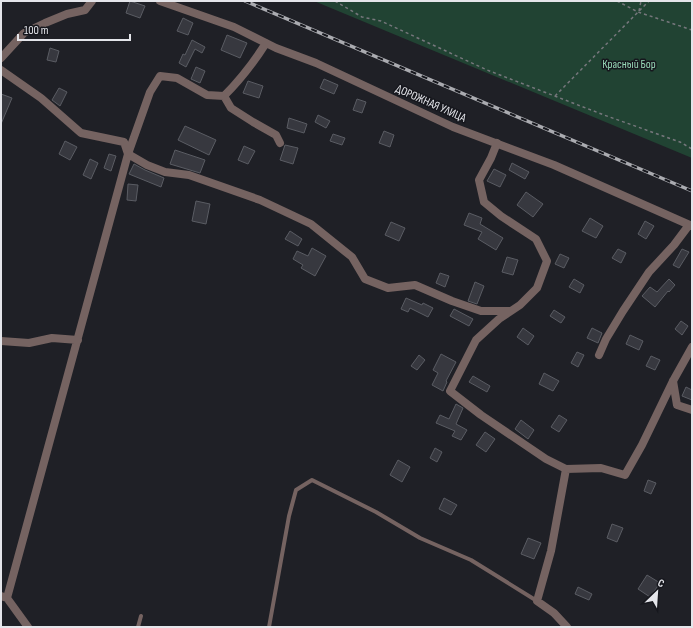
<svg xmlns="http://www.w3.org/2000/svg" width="693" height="628" font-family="'Sofia Sans Condensed',sans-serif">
<rect width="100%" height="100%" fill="#1f2026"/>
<path fill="#214333" d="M314,1H692V158Z"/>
<path fill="#37383f" stroke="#5a5c63" d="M130,1L145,6L140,18L126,13Z
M183,18L193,23L188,35L177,31Z
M227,35L247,43L240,58L221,50Z
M192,40L205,47L202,53L195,49L186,67L179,63L183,54L185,55Z
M50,48L59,51L56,62L47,60Z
M196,67L205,71L200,83L191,79Z
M324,79L338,85L334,94L320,88Z
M248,81L263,86L259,98L243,93Z
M59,88L67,92L60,106L52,100Z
M1,94L12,98L1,124Z
M357,99L366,102L362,113L353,110Z
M318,115L330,121L326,128L315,122Z
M289,118L307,124L304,133L287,128Z
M185,126L216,140L209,155L178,140Z
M384,131L394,135L390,147L379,143Z
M333,134L345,138L342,145L330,141Z
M65,141L77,147L70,160L59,154Z
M285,145L298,148L293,164L280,160Z
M244,146L255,151L248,164L238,160Z
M175,150L205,160L200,173L170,164Z
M109,154L116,156L111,171L104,168Z
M90,159L98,163L91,179L83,175Z
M512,163L529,172L525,179L509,170Z
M134,164L145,170L164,178L161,187L129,174Z
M494,169L506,175L500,187L487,181Z
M128,184L138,185L136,201L127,200Z
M526,192L543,204L533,217L517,205Z
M196,201L210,204L206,224L192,221Z
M469,213L482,218L480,224L503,238L496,250L478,239L482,232L464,225Z
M590,218L603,226L596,238L582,231Z
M645,221L654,226L646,239L638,234Z
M391,222L405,228L399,241L385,235Z
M290,231L302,239L298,246L285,239Z
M312,248L326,256L315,276L301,268L303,265L293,259L297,251L308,256Z
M618,249L626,253L621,263L612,258Z
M682,249L689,252L679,268L673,265Z
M560,254L569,258L564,268L555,264Z
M507,257L518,260L513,275L502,272Z
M440,273L449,276L445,287L436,283Z
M574,279L584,285L580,293L569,287Z
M669,279L675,285L669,292L668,291L655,307L642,296L650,287L657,292Z
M475,282L484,286L477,304L468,301Z
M406,298L422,305L423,303L433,308L428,317L410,308L408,312L401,309Z
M454,309L473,319L469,326L450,316Z
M554,310L565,317L561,323L550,316Z
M681,321L688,326L682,335L675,329Z
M523,328L534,336L528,345L517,337Z
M592,328L602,333L598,343L587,338Z
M630,335L643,341L639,350L626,344Z
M577,352L584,355L578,367L571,363Z
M441,354L456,362L446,381L447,382L443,391L432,385L438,373L433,370Z
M419,355L425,360L417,370L411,366Z
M651,356L660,360L655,370L646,366Z
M544,373L559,381L553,391L539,384Z
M473,376L490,386L487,392L469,382Z
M686,387L692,390V400L682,396Z
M456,404L463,408L456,424L467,430L461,440L452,436L455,431L436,423L440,415L449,419Z
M559,415L567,420L559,432L551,427Z
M521,420L534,430L528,439L515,429Z
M485,432L495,439L486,452L476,445Z
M435,448L442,452L437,462L430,458Z
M398,460L410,467L402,482L390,475Z
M648,480L656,483L651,494L644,491Z
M444,498L457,505L451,515L439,509Z
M612,524L623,528L617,542L607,538Z
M528,538L541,543L534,559L521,554Z
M647,575L660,583L650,597L638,589Z
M578,587L592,594L589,600L575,594Z"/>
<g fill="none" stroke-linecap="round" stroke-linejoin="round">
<path stroke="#76777c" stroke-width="1.5" stroke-dasharray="3 3" stroke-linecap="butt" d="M335,1L362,17L381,21L487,70L604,115L680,142L692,149
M617,1L638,12L692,30
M639,11L641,1
M555,96L649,1"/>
<path stroke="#756361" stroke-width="4" d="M138,627L141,616
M269,627L289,516L296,490L312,480L376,512L420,538L471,560L537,601"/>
<path stroke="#756361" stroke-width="8" d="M160,1L234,27L276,48L316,63L453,127L554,165L692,226
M1,58L24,33L45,23L67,14L85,10L92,1
M1,70L41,98L81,133L124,142L128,154L147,165L165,172L189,175L260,200L311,224L352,257L365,279L388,288L415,285L452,301L481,311H510
M224,96L231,108L253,122L276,135L280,143
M497,143L491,158L479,180L484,202L501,216L536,239L547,261L537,288L520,305L499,319L476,340L450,391L481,415L546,459L566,469L551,551L537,601L554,613L567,627
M1,341L29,343L52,338L78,340
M599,355L606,339L623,311L649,272L674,245L689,225
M673,381L677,405L692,410
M566,469L601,468L625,475L642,445L673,381L692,347
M1,596L7,598L128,154L150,92L160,76L177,78L207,95L224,96C240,80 254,62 266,43
M7,598L28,627"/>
<g stroke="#aaabb0" stroke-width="3.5">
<path id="rail" d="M245,1L692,191"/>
</g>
<use href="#rail" stroke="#16171d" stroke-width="2" stroke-dasharray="6" stroke-linecap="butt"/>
</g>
<g text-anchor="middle" stroke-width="3" stroke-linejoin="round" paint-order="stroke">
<g font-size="12" fill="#97d8b7" stroke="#16171d">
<text x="629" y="68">Красный Бор</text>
</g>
<g font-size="12" fill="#e4e5ea" stroke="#16171d">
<text transform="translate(431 103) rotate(24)" y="4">ДОРОЖНАЯ УЛИЦА</text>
</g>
</g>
<rect width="693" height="628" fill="none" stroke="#e4e5ea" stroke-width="4"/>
<g transform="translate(657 592) rotate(25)" stroke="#16171d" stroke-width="3" paint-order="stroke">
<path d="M0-3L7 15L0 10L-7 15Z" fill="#e4e5ea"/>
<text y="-6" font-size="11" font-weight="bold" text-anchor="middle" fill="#e4e5ea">С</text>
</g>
<path d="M18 34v6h112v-6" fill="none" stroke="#e4e5ea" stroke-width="2"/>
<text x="24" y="34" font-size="12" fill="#e4e5ea" stroke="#16171d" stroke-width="3" paint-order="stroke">100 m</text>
</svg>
